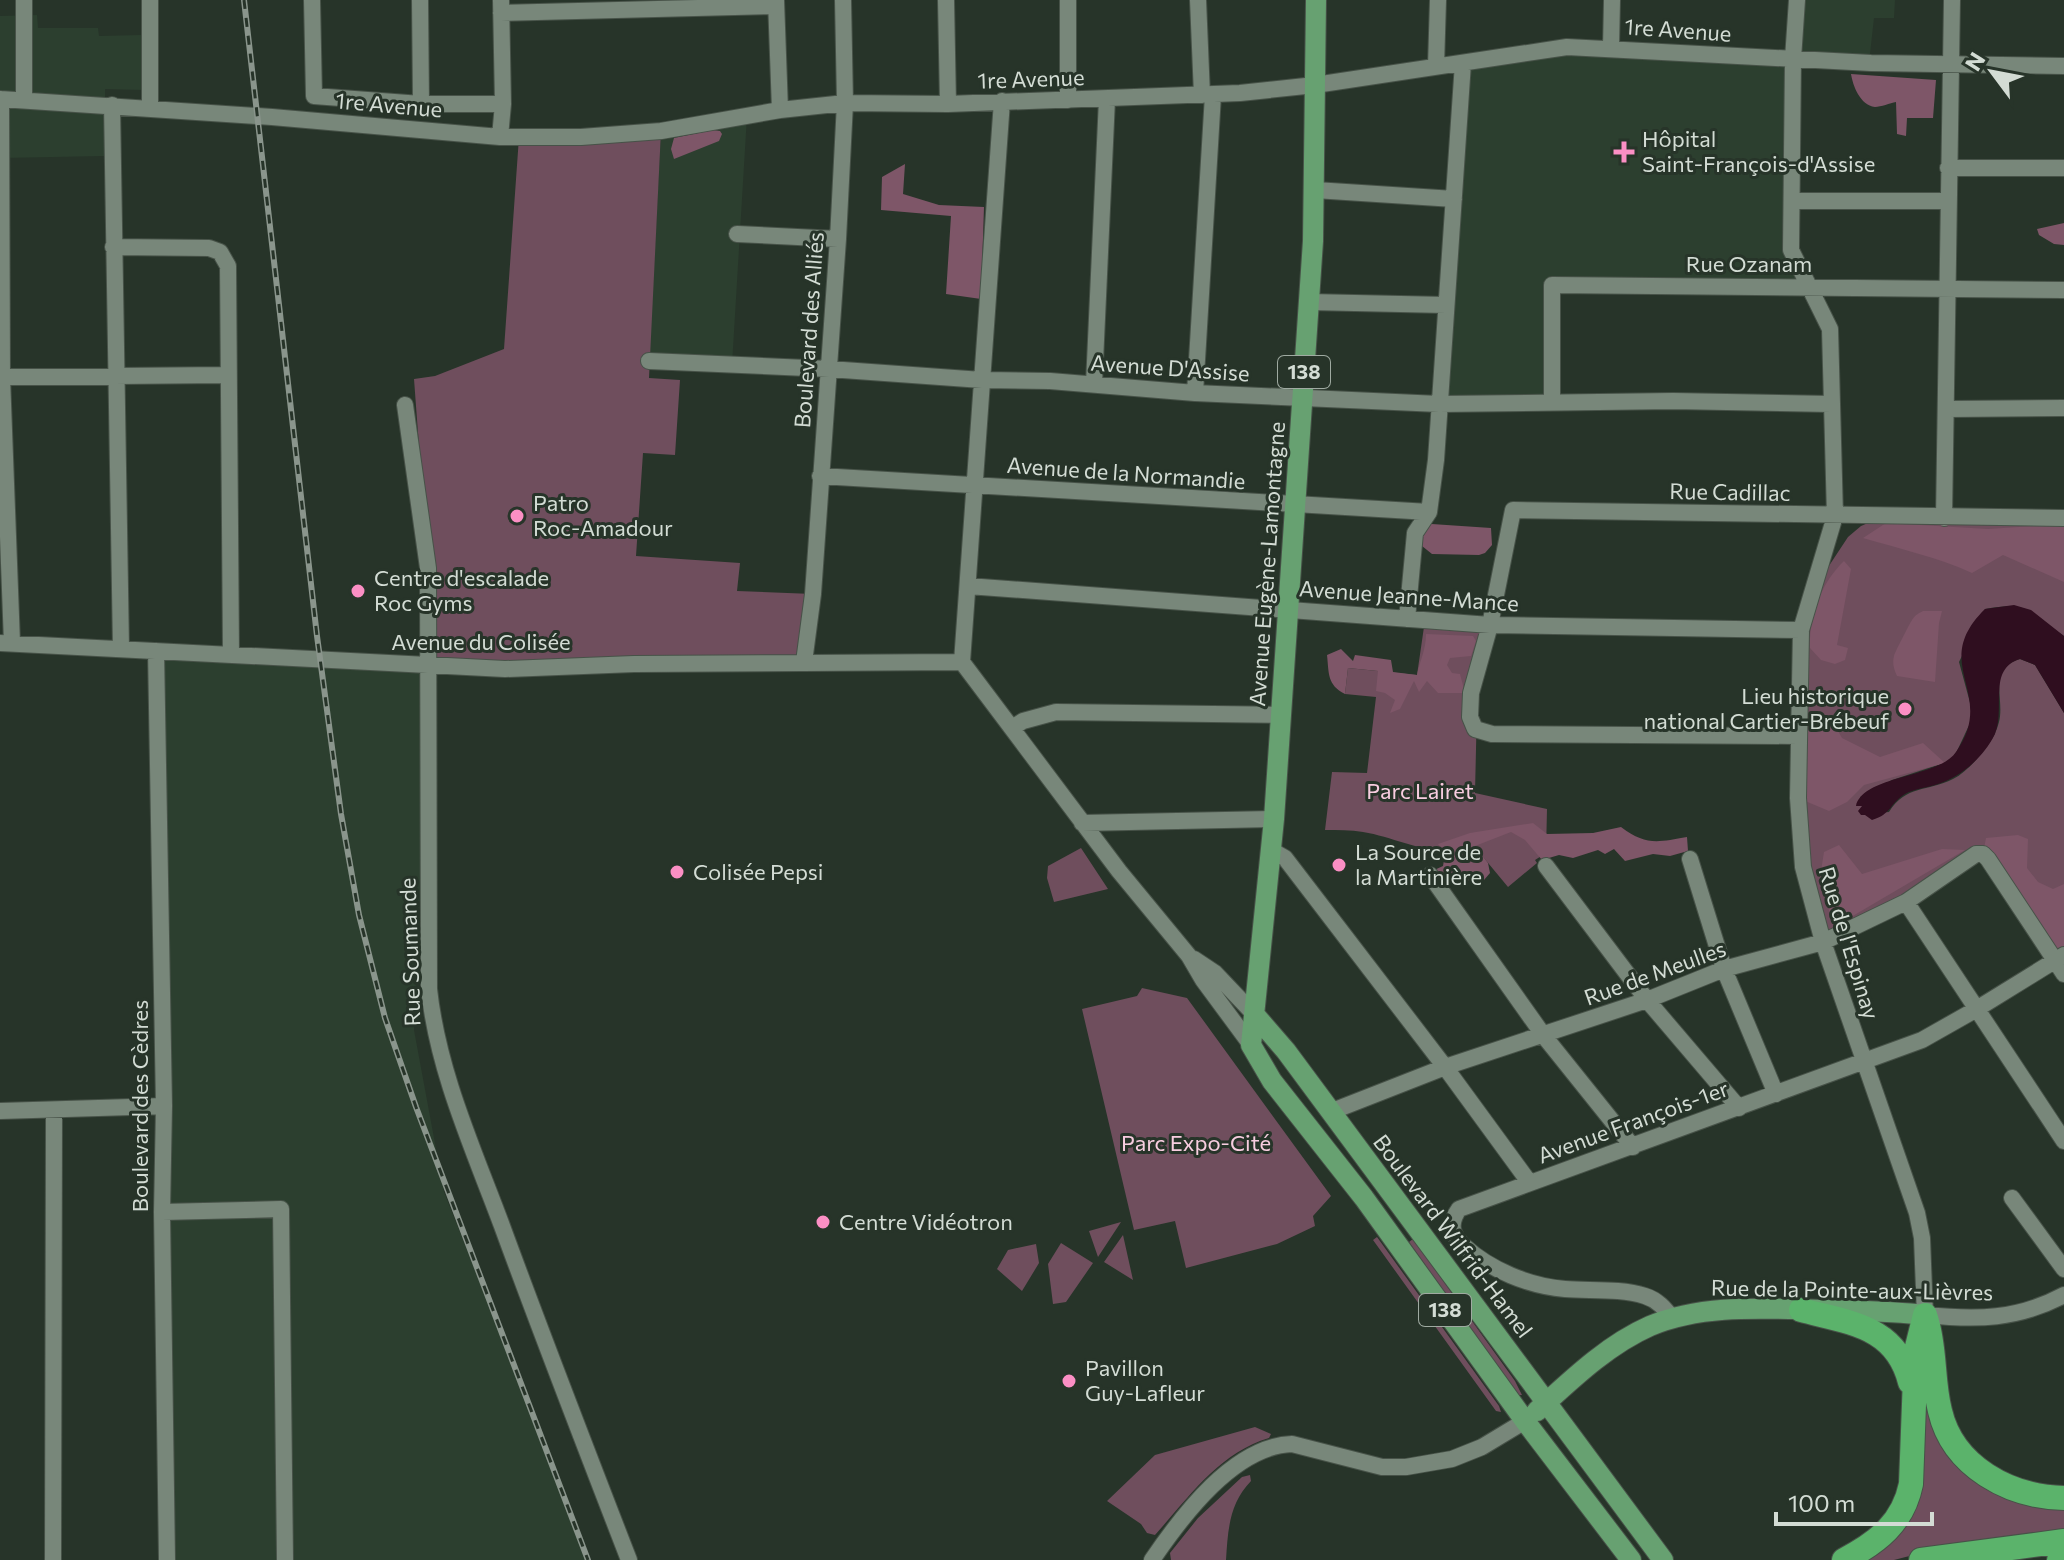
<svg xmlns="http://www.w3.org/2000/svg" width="2064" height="1560" font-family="Commissioner,sans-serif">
<rect width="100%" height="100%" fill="#273429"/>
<path fill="#2c3f2f" d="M1797,0H1895L1894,18H1874L1869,63L1793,59L1791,249L1809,286L1553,285L1552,402L1439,404L1463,63L1515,54L1792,59Z
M37,15L38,28H98L99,36L141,35L144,90L105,89V156L0,158V16Z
M747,116L732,365L649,361L661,131Z
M156,651L428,666L414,1030L444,1192L509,1355L586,1560H168Z"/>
<path fill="#6f4e5d" d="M661,131L649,378L680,380L675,455L643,453L636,556L740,563L737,591L813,594L804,662L428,666V568L414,379L435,376L504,349L519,137Z
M1884,516L2064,518V636C2030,613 2030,600 1985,609L1959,662L1972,710L1971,721L1957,751L1950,761L1892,780L1860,797L1865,814L1889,812C1906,785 1927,792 1953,779C1967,772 1978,758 1988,745C1993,738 1997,730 1999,722C2005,699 1987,669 2020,659L2035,665L2064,713V955L1983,854L1823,942L1808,891L1799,700L1813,590L1848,537L1861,526Z
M1425,620L1490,625L1478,662L1475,793L1547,809L1546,853L1535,860L1537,863L1508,887L1474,846C1434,860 1400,838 1363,832C1351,830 1337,830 1325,830L1332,772L1367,773L1376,697L1345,694L1348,668L1417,675Z
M1081,848L1108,889L1054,902L1047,878L1048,866Z
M1142,988L1187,998L1331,1196L1313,1216L1315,1226L1277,1244L1186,1268L1175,1221L1134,1230L1082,1009L1137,996Z
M1121,1222L1098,1257L1089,1231Z
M1123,1235L1133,1280L1104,1262Z
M1377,1237L1499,1406L1501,1412L1496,1411L1373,1240Z
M1413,1239L1515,1381L1522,1395H1518L1409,1242Z
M1061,1243L1093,1263L1066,1302L1053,1304L1048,1264Z
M1036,1244L1039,1263L1022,1291L997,1269L1008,1250Z
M1920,1351L1947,1448L2064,1504V1533L1925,1552L1894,1560H1856L1890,1538Z
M1255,1427L1271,1434L1269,1438C1219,1453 1189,1497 1155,1535L1147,1533L1141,1524L1107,1501L1155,1455Z
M1250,1475L1251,1481C1229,1504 1228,1530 1226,1560H1171L1170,1553L1198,1518L1242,1477Z"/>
<path fill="#7e5668" d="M1851,74L1936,80L1933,118H1907L1906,136L1897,134L1896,102C1890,103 1881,107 1875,107C1860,105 1853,86 1851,74Z
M713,130L720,131L722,134L719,141L674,159L671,149L674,138Z
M905,164L903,194L939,205L984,207L981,299L946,294L951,216L881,210L882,177Z
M2064,223V245L2054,244L2039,235L2037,229Z
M1417,523L1491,528L1492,545L1485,553L1479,555L1432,554L1422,546Z
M1886,523L1988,529L2064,524V582L2003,555L1972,573C1937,557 1900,549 1863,538Z
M1844,561L1851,569L1837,645L1848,648L1845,660L1835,664L1821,660L1810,648C1809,616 1821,583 1844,561Z
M1923,611H1942L1939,623L1935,682L1897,676C1894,670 1892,663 1894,656C1894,654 1910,623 1912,620C1916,614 1918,614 1923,611Z
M1426,634L1473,636L1476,641L1471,656L1450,658L1447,665L1452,673L1460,674L1465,693H1438L1427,681L1419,692L1414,681L1400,709L1390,713L1395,700L1385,693L1376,691L1378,671L1348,668L1345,694C1327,685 1329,673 1327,655L1341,649L1353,661L1355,655L1391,660L1393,672L1417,675C1420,660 1426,650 1426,634Z
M1830,717L1842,738L1880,757L1923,743L1945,763L1864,785L1847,802L1829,811L1798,798V719Z
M1533,823L1547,834L1593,833L1621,827C1646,846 1658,842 1687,837L1688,851L1670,856L1653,854L1625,861L1614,849L1605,854L1598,850L1573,858L1559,855L1542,860L1525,840L1511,832L1475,846L1488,863L1490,873L1484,880L1459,881L1447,887L1430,872L1443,866L1445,854L1438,844L1470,833Z
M2018,835L2028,839L2027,868L2038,882L2053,889L2064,884V955L2055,961L1983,854L1986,838Z
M1839,845L1862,874L1942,849L1965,850L1851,917L1830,914L1820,877L1824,852Z"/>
<path fill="#2f0e1f" d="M2014,605L2031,610L2064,636V713L2035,665L2020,659C1987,669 2006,709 1995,734C1983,758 1960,778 1935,785C1925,788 1914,789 1905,794C1890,803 1892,814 1872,820L1865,815H1861L1858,811L1862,806H1856C1863,775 1939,778 1956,752C1998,693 1928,665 1985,609Z"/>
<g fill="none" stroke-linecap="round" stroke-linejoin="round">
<g stroke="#475248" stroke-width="18">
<path id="minor" d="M24,0V100
M312,0L314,96L421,104H503
M420,0L421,104
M776,0L780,110
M946,0L948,104
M1198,0L1202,95
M1797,0L1793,59L1791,250L1830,329L1835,516L1801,630L1798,798L1803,867L1823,942L1917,1213L1922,1238L1925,1315C1977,1320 2017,1320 2064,1295
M501,13L776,6
M1611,48L1612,0
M1436,66L1438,0
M0,99L272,117L500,137H581L661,131L780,110L845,103L948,104L1240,93L1315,85L1567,47L1871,63L2064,66
M1,99L2,377L12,643
M1068,100V0
M112,105L121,649
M150,109V0
M500,137L503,104L501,0
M1948,168H2064
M1315,190L1454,199
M1792,201H1947
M737,234L838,239
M113,247L209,248L220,252L228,266L231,655
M1309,302L1446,305
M649,361L829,369L982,380L1050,381L1195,393L1439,404L1673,401L1831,404
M0,377L227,375
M1094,384L1107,99
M1195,393L1213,95
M1552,402V285L2064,290
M405,405L428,568L429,989C438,1072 473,1148 502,1226C543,1338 586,1449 629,1560
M1947,409L2064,408
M820,476L1429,512
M1944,518L1952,0
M968,586L1490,625L1801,630
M1407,619L1415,533L1429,512L1436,460L1463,63
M0,643L505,669L634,664L962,662
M156,651L164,1106L162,1212L167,1560
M804,662L813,594L838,239L845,103L843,0
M962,662L1002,101
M962,662L1119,871L1189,956L1203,980L1251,1045
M1012,728L1023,721L1056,712L1282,715
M1798,736L1492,734L1475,729L1470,717L1471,693L1490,625L1513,510L2064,518
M1082,823L1274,819
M1271,850L1285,858L1445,1067L1529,1182
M1690,859L1724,969L1776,1094
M1546,866L1647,1000L1739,1108
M1430,875L1544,1036L1633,1147
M1906,902L2064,1141
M1194,959L1215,973L1254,1014
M0,1111L164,1106
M1330,1112L1445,1067L1647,1000L1724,969L1823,942L1906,902L1976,854H1983L1988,859L2064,974
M2012,1198L2064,1269
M162,1212L281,1209L285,1560
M1673,1319C1665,1309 1658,1300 1645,1296C1620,1288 1590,1291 1565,1289C1529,1286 1490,1270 1464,1246C1451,1235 1449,1223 1459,1209L1922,1040L1975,1010L2064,955
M53,1560L54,1111
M1152,1560C1182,1516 1234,1446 1292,1444L1382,1467H1406L1452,1459L1482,1447L1525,1421"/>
</g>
<g stroke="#475248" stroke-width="22">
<path id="major" d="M1316,0L1313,241L1274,819L1251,1045L1272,1081L1364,1198L1525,1421L1631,1560
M1254,1014L1286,1051L1663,1560
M1537,1411C1571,1380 1607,1345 1650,1326C1705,1303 1768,1309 1827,1310C1860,1311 1892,1311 1925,1315"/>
</g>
<g stroke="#475248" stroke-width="26">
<path id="highway" d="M1801,1310C1850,1323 1896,1326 1910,1382
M1926,1318C1936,1350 1932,1380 1940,1411C1953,1467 2010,1497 2064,1498
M1844,1560C1878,1542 1903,1523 1911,1484L1916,1351L1925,1315
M1921,1560L2064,1541
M2059,1560L2064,1559"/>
</g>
<use href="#minor" stroke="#78877a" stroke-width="16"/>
<use href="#major" stroke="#67a171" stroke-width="20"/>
<use href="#highway" stroke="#5bb36b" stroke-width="24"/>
<g stroke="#8a958c" stroke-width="6">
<path id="rail" d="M244,0L317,636L341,814L359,915L385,1018L416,1107L588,1560"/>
</g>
<use href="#rail" stroke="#273429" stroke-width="3" stroke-dasharray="9" stroke-linecap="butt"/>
</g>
<g fill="#fb8fc4" stroke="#273429" stroke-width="3">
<path d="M1620 140h8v8h8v8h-8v8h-8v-8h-8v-8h8z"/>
<circle cx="517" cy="516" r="8"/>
<circle cx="358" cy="591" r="8"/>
<circle cx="1905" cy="709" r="8"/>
<circle cx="1339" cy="865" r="8"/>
<circle cx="677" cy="872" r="8"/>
<circle cx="823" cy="1222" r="8"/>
<circle cx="1069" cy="1381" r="8"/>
</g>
<g text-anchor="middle" stroke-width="6" stroke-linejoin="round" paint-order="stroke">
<g fill="#273429" stroke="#9faaa1" stroke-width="2">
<rect x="1278" y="356" width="52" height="32" rx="6"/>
<rect x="1419" y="1294" width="52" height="32" rx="6"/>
</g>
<g font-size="20" font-weight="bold" fill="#d3dcd4">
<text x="1304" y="379">138</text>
<text x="1445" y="1317">138</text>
</g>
<g font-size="22" fill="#d3dcd4" stroke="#273429">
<text transform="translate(1678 30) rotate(4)" y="8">1re Avenue</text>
<text transform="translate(1031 79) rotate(-2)" y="8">1re Avenue</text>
<text transform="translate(389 105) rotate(5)" y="8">1re Avenue</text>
<text x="1749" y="272">Rue Ozanam</text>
<text transform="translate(809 330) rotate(-86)" y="8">Boulevard des Alliés</text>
<text transform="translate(1170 368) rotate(4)" y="8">Avenue D'Assise</text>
<text transform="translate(1126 473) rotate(4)" y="8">Avenue de la Normandie</text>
<text transform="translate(1730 492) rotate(1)" y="8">Rue Cadillac</text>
<text transform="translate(1267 564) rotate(-86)" y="8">Avenue Eugène-Lamontagne</text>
<text transform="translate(1409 596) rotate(4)" y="8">Avenue Jeanne-Mance</text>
<text x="481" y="650">Avenue du Colisée</text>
<text transform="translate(1849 943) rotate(73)" y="8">Rue de l'Espinay</text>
<text transform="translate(410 952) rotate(-92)" y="8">Rue Soumande</text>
<text transform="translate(1655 973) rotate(-20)" y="8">Rue de Meulles</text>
<text transform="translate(140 1106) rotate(-90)" y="8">Boulevard des Cèdres</text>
<text transform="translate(1633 1122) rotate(-20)" y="8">Avenue François-1er</text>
<text transform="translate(1453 1236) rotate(53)" y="8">Boulevard Wilfrid-Hamel</text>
<text transform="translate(1852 1290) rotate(1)" y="8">Rue de la Pointe-aux-Lièvres</text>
</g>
<g font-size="22" fill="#d3dcd4" stroke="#273429" text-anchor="start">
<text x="1642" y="147">Hôpital<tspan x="1642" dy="25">Saint-François-d'Assise</tspan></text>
<text x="533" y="511">Patro<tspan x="533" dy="25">Roc-Amadour</tspan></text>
<text x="374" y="586">Centre d'escalade<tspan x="374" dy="25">Roc Gyms</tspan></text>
<text x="1889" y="704" text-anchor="end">Lieu historique<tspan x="1889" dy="25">national Cartier-Brébeuf</tspan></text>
<text x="1355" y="860">La Source de<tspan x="1355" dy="25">la Martinière</tspan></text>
<text x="693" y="880">Colisée Pepsi</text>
<text x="839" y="1230">Centre Vidéotron</text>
<text x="1085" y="1376">Pavillon<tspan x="1085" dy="25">Guy-Lafleur</tspan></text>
</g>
<g font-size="22" fill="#f8cde0" stroke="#273429">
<text x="1420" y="799">Parc Lairet</text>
<text x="1196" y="1151">Parc Expo-Cité</text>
</g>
</g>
<g transform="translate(1992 72) rotate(302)" stroke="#273429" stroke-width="6" paint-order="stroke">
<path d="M0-6L14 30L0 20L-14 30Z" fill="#d3dcd4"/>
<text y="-12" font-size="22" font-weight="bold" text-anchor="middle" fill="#d3dcd4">N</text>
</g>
<path d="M1776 1512v12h156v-12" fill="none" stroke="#d3dcd4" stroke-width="4"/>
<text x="1788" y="1512" font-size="24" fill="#d3dcd4" stroke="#273429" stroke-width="6" paint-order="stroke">100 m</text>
</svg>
